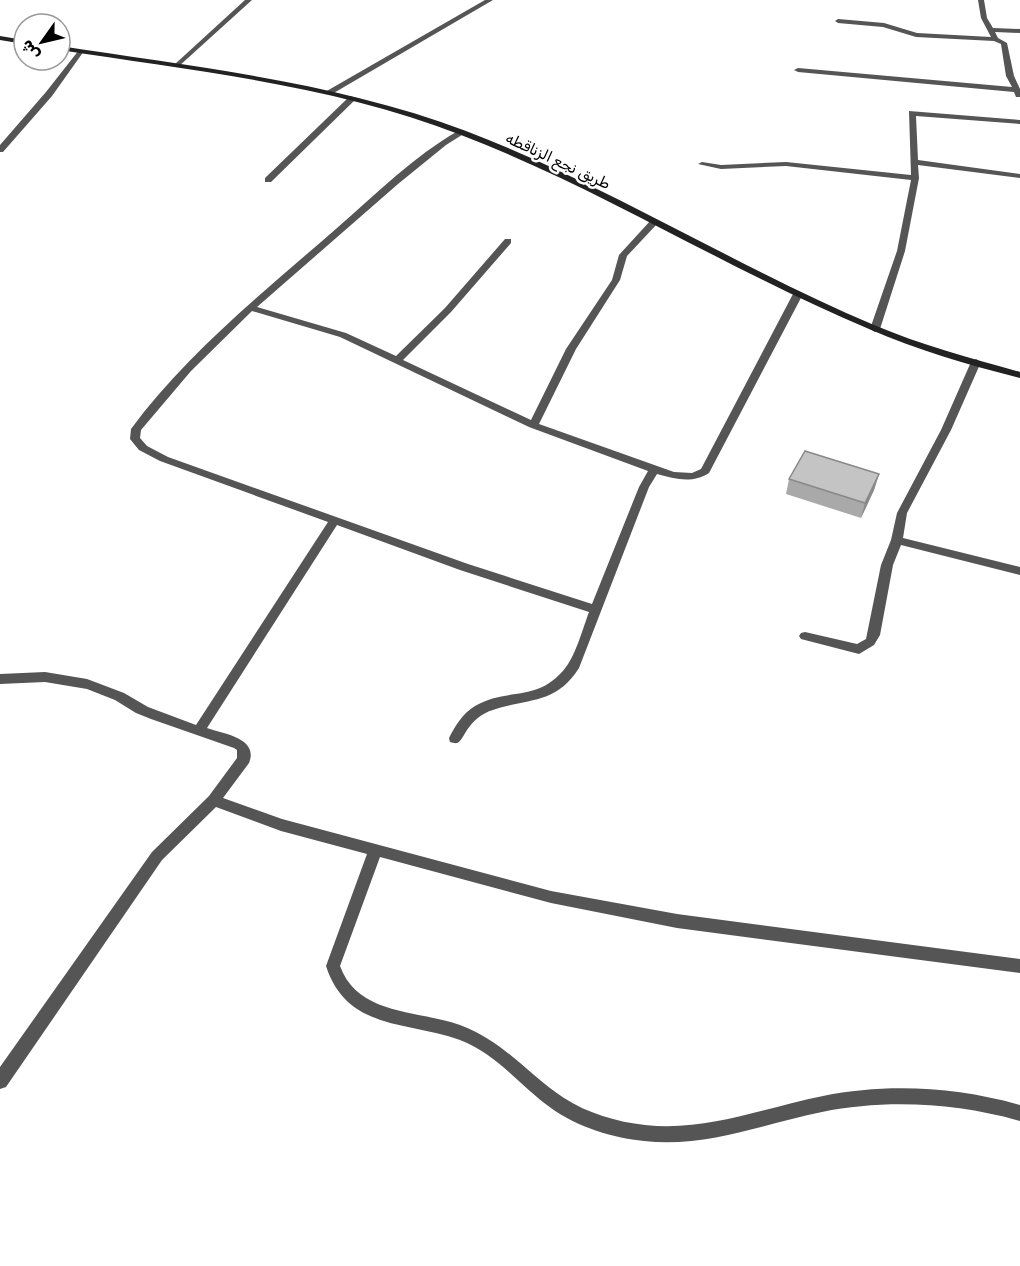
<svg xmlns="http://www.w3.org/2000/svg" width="1020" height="1266" font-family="Rubik,'Noto Sans Arabic',sans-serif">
<rect width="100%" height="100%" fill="#fff"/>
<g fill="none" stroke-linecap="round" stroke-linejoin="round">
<path fill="#555" fill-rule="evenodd" d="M245,0H252L178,67H174V65Z
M485,0H493L332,94L325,92Z
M978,0H984L987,18L993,28L1020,29V33L995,32L998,38L1007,43L1014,76L1020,89V97H1016L1014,92L798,72L794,70L798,68L1012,87L1006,76L1001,44L994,41L916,37L883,27L838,23L835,21L838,19L884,23L917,33L991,37L981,18Z
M79,50L84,51L52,96L3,152H0V145L46,92Z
M350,96L357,98L271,182H265V178Z
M909,111L1020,120V124L916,116L918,160L1020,174V178L918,165L919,178L905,251L880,329L875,332L870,329L897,251L911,180L786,166L721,169L698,164L702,162L721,165L786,162L911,175Z
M458,131L465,133L446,145L398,184L257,307L346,333L396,356L445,308L505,239H511V243L451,312L403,360L531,420L566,349L612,280L619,255L651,220H657V224L627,256L620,280L576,349L539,424L674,472L692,473L701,469L793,294L798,291L803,294L709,473C692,484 675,479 657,474L649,487L579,668C556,705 527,698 493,710C482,713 473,721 467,730C465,733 462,739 459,742C456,744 454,743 450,742L449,738C455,726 463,713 475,706C507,687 539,703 566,667C576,654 583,628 589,612L460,570L337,525L207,728C224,734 259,738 249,763L223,798L282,819L551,891L677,914L1020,959V973L677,928L551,903L380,857L340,966C358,1016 419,1010 460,1025C505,1042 526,1073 564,1098C587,1113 617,1122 645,1125C706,1132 763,1108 823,1096C888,1083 956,1087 1020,1105V1121C956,1103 887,1099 822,1112C763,1124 706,1148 644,1141C613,1138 577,1127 551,1108C520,1086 497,1054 460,1040C408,1021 347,1031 326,966L367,854L281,831L216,807L162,860L6,1087L0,1089V1067L152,852L209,796L237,758V750L234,748L151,719L136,713L115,700L87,689L45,682L0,684V674L45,672L87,679L124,693L148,707L196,725L328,522L160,461L139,450L130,439L131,429C186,354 267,289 337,228C375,195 414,156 458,131ZM252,311L340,337L529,427L648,471L639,487L592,604L468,564L168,457L147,446L140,438L141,430L191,371Z
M976,359L981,362L951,430L907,513L903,538L1020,567V575L901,545L893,565L880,635L874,645L859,654L801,639L799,636L801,633L805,632L857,644L866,639L881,565L891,540L897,513L941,430L971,362Z"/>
<path fill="#222" fill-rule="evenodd" d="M0,36L24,40V44L0,40Z
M60,46C196,67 337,82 466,131C607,185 735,266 874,325C921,345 971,358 1020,372V378C969,365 917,350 869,329C730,271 602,189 461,135C334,85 194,71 60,50Z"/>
</g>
<path fill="#a9a9a9" d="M879,474L874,490L861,518L786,494L789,479Z"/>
<path fill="#898989" d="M879,474L874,490L861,518L865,503Z"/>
<path fill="#c4c4c4" stroke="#898989" stroke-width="1.5" d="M805,451L879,474L865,503L789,479Z"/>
<g text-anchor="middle" stroke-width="5" stroke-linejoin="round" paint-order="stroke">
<g font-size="15" fill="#000" stroke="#fff">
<text transform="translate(558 161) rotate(25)" y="5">طريق نجع الزناقطه</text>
</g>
</g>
<g transform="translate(42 42) rotate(236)"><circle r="28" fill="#ffffff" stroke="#999999" stroke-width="1.5"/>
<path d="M0-4.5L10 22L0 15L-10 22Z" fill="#000000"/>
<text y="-9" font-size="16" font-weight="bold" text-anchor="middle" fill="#000000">ش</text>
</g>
</svg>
